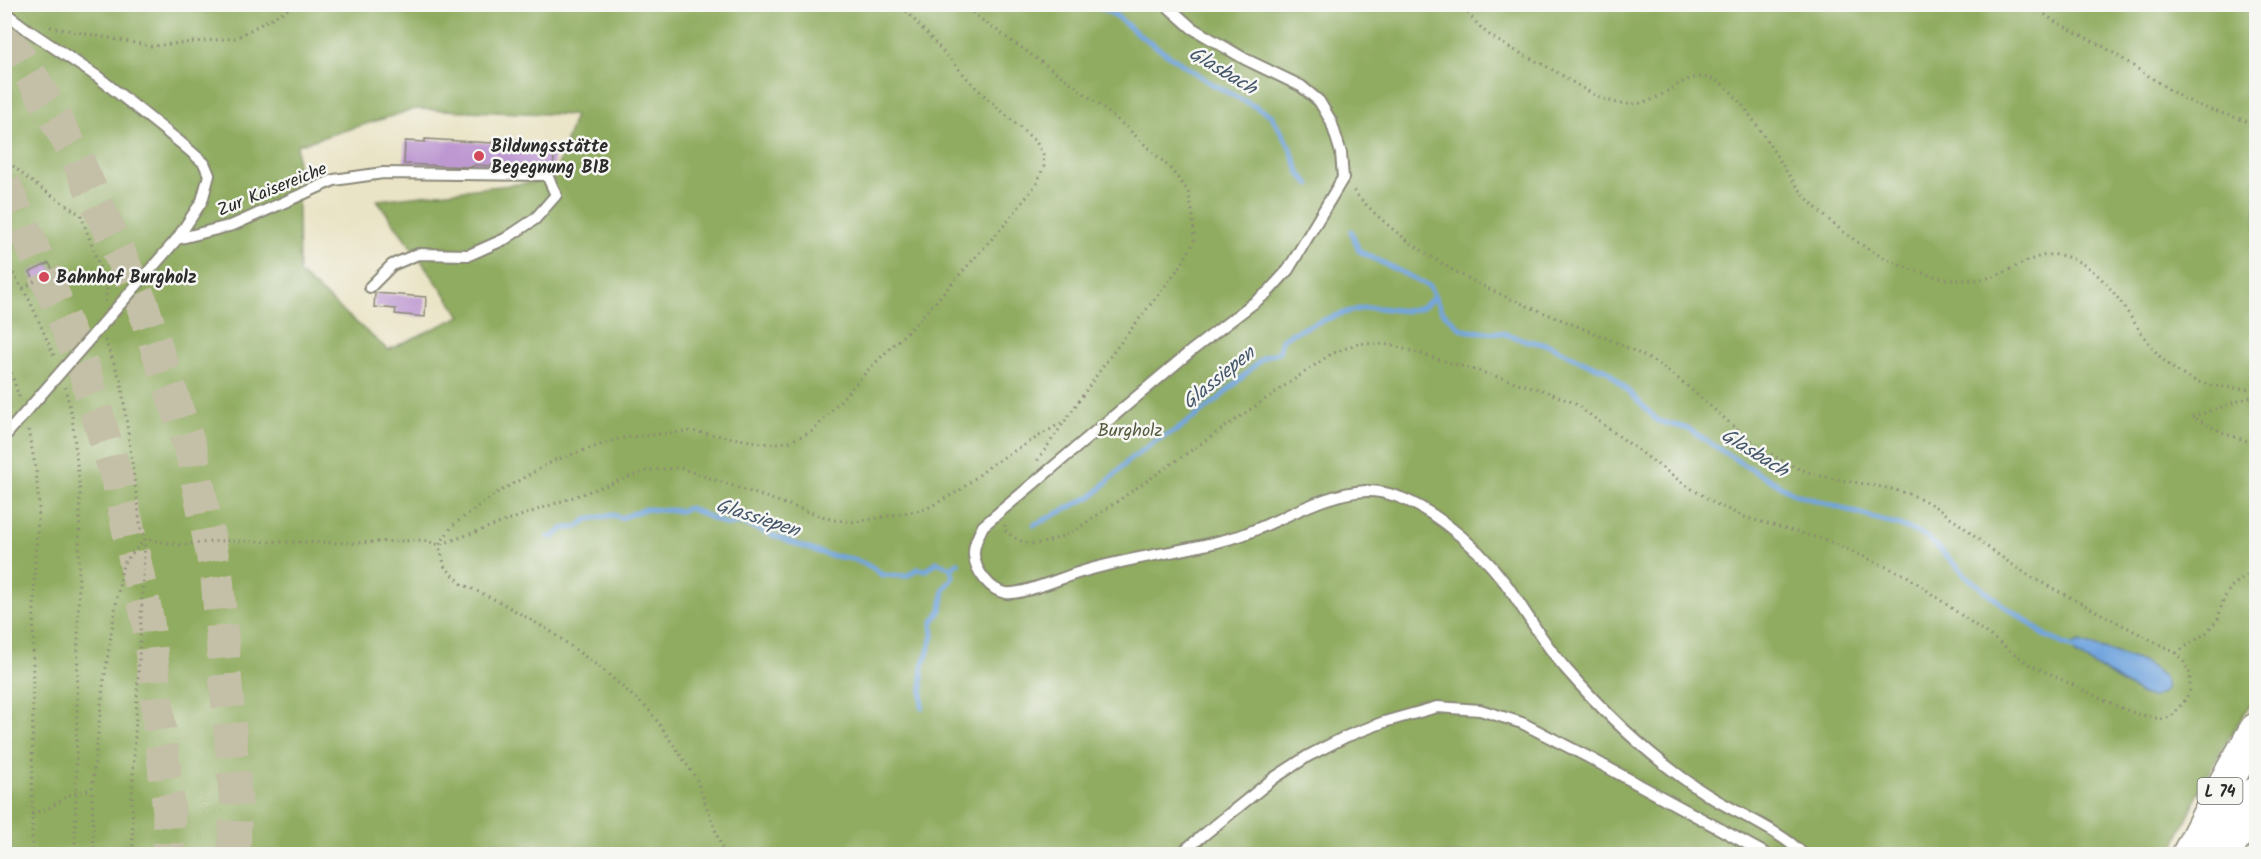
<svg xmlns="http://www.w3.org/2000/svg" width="2261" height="859" font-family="Kalam,sans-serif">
<rect width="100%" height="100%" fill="#f6f6f2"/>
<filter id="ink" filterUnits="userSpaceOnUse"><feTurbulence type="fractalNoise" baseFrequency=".0167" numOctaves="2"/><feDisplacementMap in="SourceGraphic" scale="12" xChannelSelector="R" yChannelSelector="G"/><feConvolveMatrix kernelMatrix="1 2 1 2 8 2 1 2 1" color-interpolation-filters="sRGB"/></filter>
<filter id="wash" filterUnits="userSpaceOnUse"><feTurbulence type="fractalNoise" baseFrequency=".008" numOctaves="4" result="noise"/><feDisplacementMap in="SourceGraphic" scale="24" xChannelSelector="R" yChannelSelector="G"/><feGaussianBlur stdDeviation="1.35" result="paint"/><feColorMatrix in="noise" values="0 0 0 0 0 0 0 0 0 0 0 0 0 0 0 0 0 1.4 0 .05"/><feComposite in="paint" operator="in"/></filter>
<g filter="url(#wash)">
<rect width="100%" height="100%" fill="#eae4c6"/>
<path fill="#90ac60" stroke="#5e6c46" stroke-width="1.5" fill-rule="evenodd" d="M5,5H2256V697C2221,745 2194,799 2171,854H5ZM415,109L575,115L553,180L377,200L461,316L388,350L299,273L297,145Z"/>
<path fill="#72a5de" stroke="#4e6884" stroke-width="1.5" d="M2080,642C2097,649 2177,663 2165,691L2152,698L2142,695L2076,654L2070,646Z"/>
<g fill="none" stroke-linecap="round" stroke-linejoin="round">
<path stroke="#72a5de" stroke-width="5" d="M1094,4L1115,15L1138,34L1210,83L1271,115L1289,145L1300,174L1310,185
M1351,231L1359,251L1429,286L1441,310L1460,328L1468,331L1502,333L1528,341L1549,345L1593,366L1607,370L1658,421L1689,429L1744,465L1795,494L1907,528L1927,537L1971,580L2003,605L2030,623L2044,635L2077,650
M1034,525L1094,495L1129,460L1157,440L1177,430L1215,402L1264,357L1279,352L1282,339C1300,328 1346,310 1367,308C1391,306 1414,320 1433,298
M548,537H554L562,529L577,527L588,519L614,515L621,518L645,509L681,511L689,508L727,525L741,523L801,546L828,555L853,559L872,567L882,575L907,576L917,569L926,570L937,562L951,568L958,563
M922,708V669L933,636L932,623L941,610L944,589L953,577L951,568"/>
</g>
<g id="blocks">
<path fill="#be99d1" d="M425,139L492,143L493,139L517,140V144L555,146L553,169L475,165L471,167L404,164L405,141L425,142Z
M49,263L66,295L54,301L48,291L42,294L30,272Z
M375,293L426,297L425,317L395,314L396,309L374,307Z"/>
</g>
</g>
<g filter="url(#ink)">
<use href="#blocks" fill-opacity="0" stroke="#8a8878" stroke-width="1.5"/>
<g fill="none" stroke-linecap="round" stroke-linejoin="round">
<path stroke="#c4bfa7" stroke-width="33" stroke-dasharray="33 16" stroke-linecap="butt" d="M4,33L35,82L74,152L142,304L192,454L217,578L236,802L234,854
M4,183L55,298L85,373L119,486L148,622L169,812L168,854"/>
<g stroke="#8a8878" stroke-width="14">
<path id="service" d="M1165,4L1192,28L1245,59L1301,86L1319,101L1331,121L1341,153L1343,178L1288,270L1268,292L1191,351L983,526C979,534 973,545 974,555C975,570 990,591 1006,593C1023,595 1063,577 1081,572C1133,556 1187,552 1239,536C1280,522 1322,493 1366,491C1417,490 1477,546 1506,584C1526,612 1543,643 1566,669C1607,716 1653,760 1706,794C1736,813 1779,830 1803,854
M4,12L28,30L98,77L181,143L204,163L209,175L202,201L177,239L4,437
M177,239L233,225L334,180L383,173L547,175L556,195L535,219L505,239L469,255L418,254L392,265L370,287
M1180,854L1274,778L1308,756L1345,737L1384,722L1437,707L1480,710L1522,723L1588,757L1766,854"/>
</g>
<g stroke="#8a8878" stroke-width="36">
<path id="trunk" d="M2189,854L2222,789L2256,730
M2225,854L2256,794"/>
</g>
<path stroke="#8a8878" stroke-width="3" stroke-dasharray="1.5 4.5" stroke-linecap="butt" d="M964,4L975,15L1074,85L1125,126L1169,167L1188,191L1193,215L1194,242L1182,264L1108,359L1035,464
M1460,4C1469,14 1477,25 1487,33C1506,48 1530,57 1551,69C1578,84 1608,110 1641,103C1669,98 1687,66 1717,81C1741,92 1776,158 1794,182C1812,207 1836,228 1862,245C1894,266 1944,285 1983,279C2014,274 2037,245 2070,258C2127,280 2135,353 2189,378C2210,388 2234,388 2256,389
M2030,4L2054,21L2106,48L2182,98L2205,108L2256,124
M50,27L151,46L236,38L297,4
M4,158L29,180L81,215L107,288L105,302
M4,258L30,301L55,358
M23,288L35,281
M105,340L121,381L141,529L145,539L132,796L133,854
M4,350L20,400
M65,387L72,417L80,491L75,854
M2256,395L2192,417L2226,434L2256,444
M28,430L36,470L39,506L35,559L33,654L32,854
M1005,525L1004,529C1029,553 1046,543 1074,531L1331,354L1359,343L1391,345L1545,391L1574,403L1684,484L1718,505L1747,518L1826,540L1907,576L2029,664L2119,707L2137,714L2161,719L2171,717L2186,699L2190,690V674L2183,660L2176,653L2031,577C2016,567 2001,557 1986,546C1963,527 1940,506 1912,495C1870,480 1828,485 1785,462C1732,435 1696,384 1644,356C1601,334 1555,318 1511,299C1453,274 1392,237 1352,189
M2176,653L2206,633L2218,619L2223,600L2231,587L2256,568
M32,814L51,807L69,795L92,789
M94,854L92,789L103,687L113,622L123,564L145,539L181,545L221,541L352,543L424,540L439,545L649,470L680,468L833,520L856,522L926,509L960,490L994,463L1061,423
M724,854L696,778L651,712L602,669L550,631L500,602L462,584L445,567L439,545L453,525L495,494L555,460L621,438L691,431L768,444L788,442L813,431L867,371L918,321L1008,221L1037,183L1044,166L1043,154L1036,142L976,88L900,4"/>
<use href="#service" stroke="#fff" stroke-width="10"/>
<use href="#trunk" stroke="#fff" stroke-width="33"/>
</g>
</g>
<g fill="#d1495b" stroke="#f6f6f2" stroke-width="2">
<circle cx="479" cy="156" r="6"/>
<circle cx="44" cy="277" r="6"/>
</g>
<g text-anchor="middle" stroke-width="5" stroke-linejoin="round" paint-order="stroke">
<rect fill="#f6f6f2" stroke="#686867" stroke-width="1.5" x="2197.5" y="778" width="45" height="26" rx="4.5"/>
<g font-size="16" font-weight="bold" fill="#2b2b2b">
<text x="2220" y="797">L 74</text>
</g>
<g font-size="18" font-weight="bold" fill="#2b2b2b" stroke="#f6f6f2" text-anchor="start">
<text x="491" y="152">Bildungsstätte<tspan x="491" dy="21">Begegnung BIB</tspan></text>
<text x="56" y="283">Bahnhof Burgholz</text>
</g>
<g font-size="18" fill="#2b2b2b" stroke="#f6f6f2">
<text transform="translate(272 189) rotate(-22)" y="6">Zur Kaisereiche</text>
</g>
<g font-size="18" fill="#545a3e" stroke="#f6f6f2">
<text x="1130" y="436">Burgholz</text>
</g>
<g font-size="20" font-style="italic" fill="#44566a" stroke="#f6f6f2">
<text transform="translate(1223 70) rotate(31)" y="7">Glasbach</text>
<text transform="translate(1218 377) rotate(-39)" y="7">Glassiepen</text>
<text transform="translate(1755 452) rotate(32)" y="7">Glasbach</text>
<text transform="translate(758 517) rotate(18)" y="7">Glassiepen</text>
</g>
</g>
<rect width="2261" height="859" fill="none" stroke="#f6f6f2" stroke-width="24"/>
</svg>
